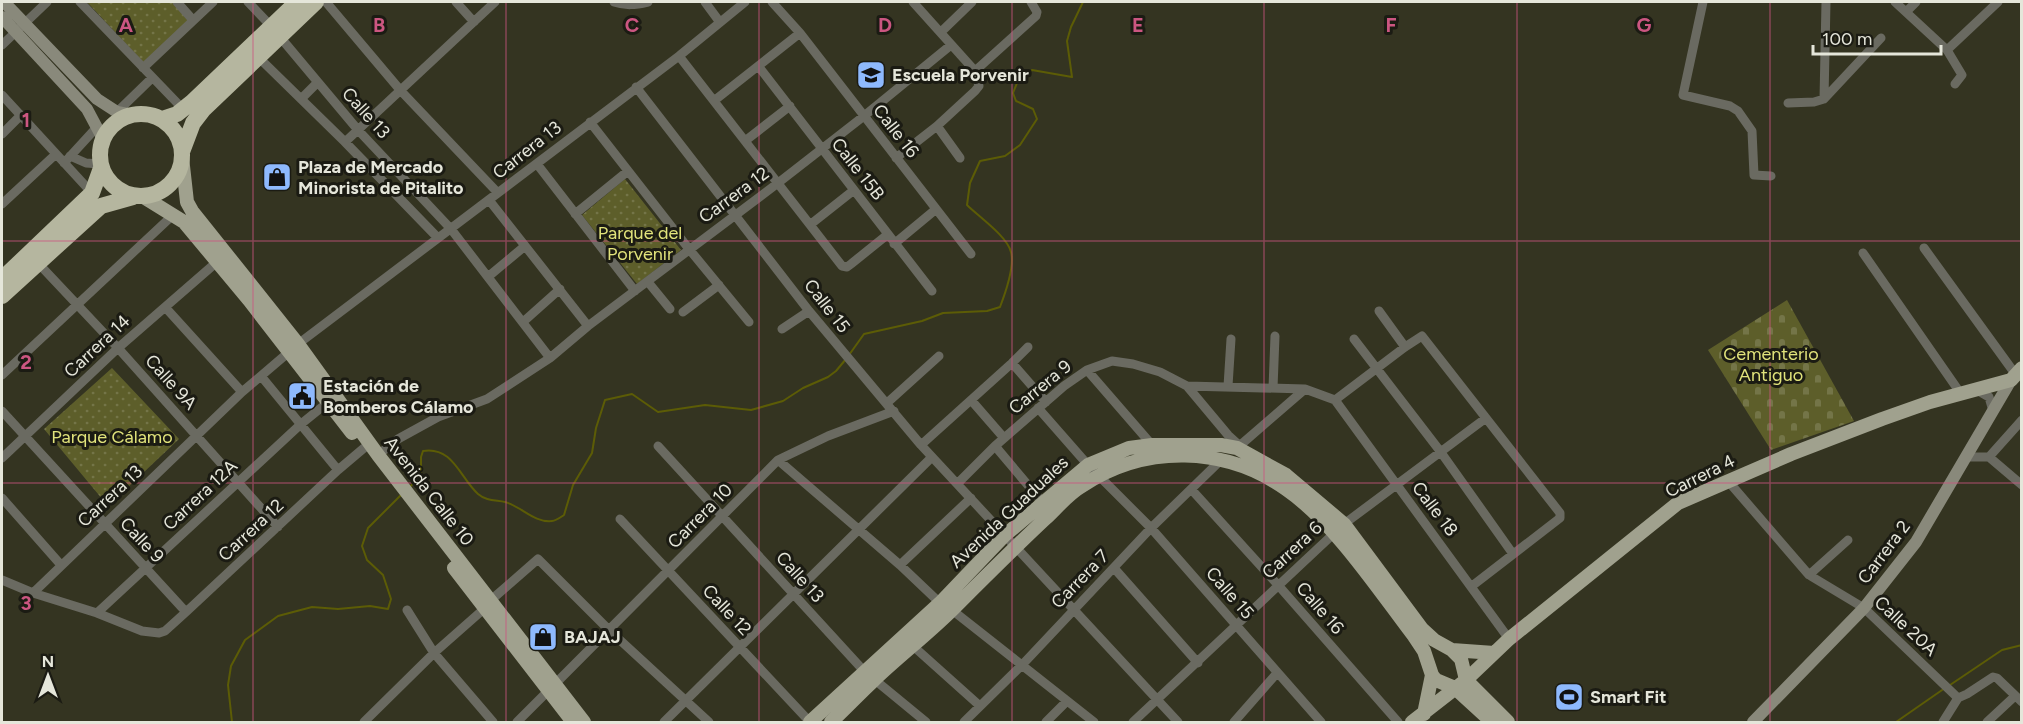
<svg xmlns="http://www.w3.org/2000/svg" width="2023" height="724" font-family="Figtree,sans-serif">
<defs>
<pattern id="cemetery-stones" width="16" height="16" patternUnits="userSpaceOnUse" patternTransform="scale(1.5)"><rect width="16" height="16" fill="#5d5e2a"/><path d="M2 7V4a2 2 0 0 1 4 0v3zM10 15v-3a2 2 0 0 1 4 0v3z" fill="#747548"/></pattern>
<pattern id="park-dots" width="8" height="8" patternUnits="userSpaceOnUse" patternTransform="scale(1.5)"><rect width="8" height="8" fill="#5d5e2a"/><path d="M2 2h.1M6 6h.1" fill="none" stroke="#747548" stroke-width="1.8" stroke-linecap="round"/></pattern>
</defs>
<rect width="100%" height="100%" fill="#343421"/>
<path fill="url(#cemetery-stones)" d="M1787,300L1854,421L1771,450L1708,350Z"/>
<path fill="url(#park-dots)" d="M87,2H173L190,20L144,63Z
M625,179L681,250L637,284L582,215Z
M112,368L179,439L108,506L44,429Z"/>
<g fill="none" stroke-linecap="round" stroke-linejoin="round">
<path stroke="#5c5c06" stroke-width="2" d="M849,355L864,334L922,321L943,313L987,311L1000,307C1005,294 1015,267 1011,252C1007,236 979,217 967,205L970,183L980,161L1005,156L1020,145L1037,119L1033,109L1016,101L1013,93L1019,78L1032,70L1072,77L1067,41L1071,27L1083,2
M409,488L421,474V457L423,451C453,446 460,478 478,494C486,501 496,500 505,502C521,506 534,523 552,521C556,521 561,517 564,515L573,485L592,453L596,428L605,400L632,394L658,412L705,405L751,410L783,401L803,388L828,377L836,371L846,359
M1950,685L2002,650L2022,645
M232,722L228,685L231,666L245,640L278,616L312,607L338,609L370,606L388,609L391,599L383,575L367,560L362,546L368,528L402,494
M1896,722L1945,688"/>
<path stroke="#6a6a61" stroke-width="9" d="M80,2L183,109
M177,2L193,20
M248,2L270,25L358,130L451,229L550,358
M326,2L401,91L498,193
M456,2L474,22
M614,2C626,6 635,5 648,2
M705,2L719,21
M772,2L800,33L971,254
M1703,2L1683,95L1730,106L1738,111L1752,131L1754,175L1771,176
M1895,2L1947,50L1962,75L1955,84
M1906,12L1916,2
M941,32L972,2
M2,45L47,2
M1947,50L1998,2
M256,55L345,142L438,238
M679,56L842,266L847,267L851,264L887,235
M759,67L932,291
M143,68L213,2
M975,71L1036,16L1037,12L1031,2
M636,87L809,311L921,445L1178,722
M2,95L92,193
M301,99L317,83
M1824,99L1826,2
M715,100L800,33
M1788,103L1814,102L1824,99L1881,38
M117,112L152,78
M590,122L689,249L749,322
M937,126L960,158
M2,134L21,115
M745,141L790,106
M345,142L495,2
M70,156L86,163L100,164
M896,158L937,126L975,91L979,86L975,71L913,2
M64,163L97,127
M537,164L635,291
M489,200L588,326
M2,204L56,154
M575,214L628,171
M811,224L854,190
M894,244L935,210
M1924,248L2016,375
M1863,253L1961,394
M37,262L118,348L278,527
M489,276L525,246
M648,282L670,309
M165,307L242,392
M1379,311L1405,347
M683,312L719,285
M523,322L560,289
M782,329L809,311
M1354,339L1440,451L1513,554
M298,344L679,56L745,2
M1012,363L1046,402
M1087,370L1152,445
M2,375L173,215
M261,376L338,470
M1187,386L1228,435L1239,445
M1228,386L1231,339
M1273,388L1275,336
M1977,390L1989,397L1993,411
M971,400L1004,438
M1335,400L1405,347L1422,336L1560,513V518L1472,586
M1335,400L1509,639
M887,403L939,356
M1038,408L1088,465L1151,528L1321,722
M2,411L186,612
M921,445L1012,363L1028,347
M658,446L864,671L926,722
M995,446L1043,503
M1237,448L1305,389
M378,455L398,439L438,417L487,399L550,358L588,326L778,183L864,116L951,45
M1966,457H1989L2022,485
M1989,457L2022,420
M2,458L118,348L218,261
M778,460L900,565L940,603
M1728,481L1809,575L1864,608L1958,698
M958,483L995,446L1064,386L1087,370L1112,361L1133,364L1160,372L1187,386L1305,389L1335,400
M1191,489L1278,585L1398,722
M2,498L61,565
M620,519L810,722
M900,565L971,498
M1114,568L1198,663
M1809,575L1848,540
M2,580L33,593L97,613L142,631L159,633L165,631L186,612L338,470L364,448
M33,593L242,392L289,352
M491,600L538,559L609,630L709,722
M407,610L434,653L493,722
M952,610L1094,722
M97,613L301,424L327,403
M913,646L980,706
M555,684L778,460L828,436L894,411
M364,722L434,653L485,608
M517,722L548,691
M664,722L932,457
M964,722L1022,665L1151,528L1222,459
M1046,722L1066,702
M1133,722L1344,524L1486,418
M1234,722L1277,673
M1943,722L1958,698L1967,694L1993,677L1997,678L2022,702
M1987,722L2015,696"/>
<path stroke="#89897b" stroke-width="12" d="M4,2L97,99L117,112L133,115
M2,17L87,109L103,139
M1753,722L1864,608L1916,542L2011,380"/>
<path stroke="#a0a18e" stroke-width="14" d="M182,157L187,202L192,211L298,344L378,455L584,722
M142,196L184,222L249,300L352,433
M454,568L573,722
M1452,650L1494,653
M1466,680L1508,722
M1424,714L1432,675
M810,722L940,603L1005,535L1088,465L1129,448L1152,445H1221L1237,448L1286,475L1344,524L1422,629L1434,640L1452,650L1461,659L1466,680
M831,722C845,709 859,694 873,681C899,656 928,634 954,608C984,578 1014,548 1045,519C1057,508 1068,494 1082,486C1145,444 1225,446 1286,489C1334,522 1378,589 1414,636L1424,651L1432,675L1436,680L1455,688L1492,722
M1412,722L1466,680L1509,639L1678,503L1791,454L1882,419L1930,402L2011,380L2022,368"/>
<path stroke="#b5b69f" stroke-width="16" d="M100 155a41 41 0 1 1 82 0a41 41 0 1 1-82 0Z
M162,119L177,114L192,102L297,2
M182,152L193,123L203,110L316,2
M2,279L92,193L101,168
M2,296L101,206L133,197"/>
</g>
<path fill="none" stroke="#cc5681" stroke-width="1.5" stroke-opacity="0.55" d="M253,2V722M506,2V722M759,2V722M1012,2V722M1264,2V722M1517,2V722M1770,2V722M2,241H2022M2,483H2022"/>
<defs>
<g id="school-square" transform="scale(1.5)"><rect x="-9" y="-9" width="18" height="18" rx="4" fill="#8eb9fd" stroke="#1b1b13"/><path d="M0-5L7-2L0 1L-7-2ZM-4 1L0 2.5L4 1V4Q0 6-4 4Z" fill="#111"/></g>
<g id="shop-square" transform="scale(1.5)"><rect x="-9" y="-9" width="18" height="18" rx="4" fill="#8eb9fd" stroke="#1b1b13"/><path d="M-5-2.5h2.3a2.7 3.5 0 0 1 5.4 0H5L5.5 6h-11ZM-1.5-2.5h3a1.5 2.3 0 0 0-3 0Z" fill="#111"/></g>
<g id="civic-square" transform="scale(1.5)"><rect x="-9" y="-9" width="18" height="18" rx="4" fill="#8eb9fd" stroke="#1b1b13"/><path d="M-.6-6.5H3V-4.5H.6V-3L4-1V1h2V6H-6V1h2V-1L-.6-3ZM-1.2 2.5V6h2.4V2.5Z" fill="#111"/></g>
<g id="stadium-square" transform="scale(1.5)"><rect x="-9" y="-9" width="18" height="18" rx="4" fill="#8eb9fd" stroke="#1b1b13"/><path d="M0-5a6.5 5 0 1 0 0 10a6.5 5 0 1 0 0-10ZM-3.5-1.8h7v3.6h-7Z" fill="#111"/></g>
</defs>
<g fill-rule="evenodd">
<use href="#school-square" x="871" y="75"/>
<use href="#shop-square" x="277" y="177"/>
<use href="#civic-square" x="302" y="396"/>
<use href="#shop-square" x="543" y="637"/>
<use href="#stadium-square" x="1569" y="697"/>
</g>
<g text-anchor="middle" stroke-width="6" stroke-linejoin="round" paint-order="stroke">
<g font-size="18" font-weight="bold" fill="#e5e6da" stroke="#1b1b13" text-anchor="start">
<text x="892" y="81">Escuela Porvenir</text>
<text x="298" y="173">Plaza de Mercado<tspan x="298" dy="21">Minorista de Pitalito</tspan></text>
<text x="323" y="392">Estación de<tspan x="323" dy="21">Bomberos Cálamo</tspan></text>
<text x="564" y="643">BAJAJ</text>
<text x="1590" y="703">Smart Fit</text>
</g>
<g font-size="18" fill="#e5e6da" stroke="#1b1b13">
<text transform="translate(366 113) rotate(48)" y="6">Calle 13</text>
<text transform="translate(896 131) rotate(52)" y="6">Calle 16</text>
<text transform="translate(527 150) rotate(-38)" y="6">Carrera 13</text>
<text transform="translate(858 169) rotate(52)" y="6">Calle 15B</text>
<text transform="translate(734 195) rotate(-36)" y="6">Carrera 12</text>
<text transform="translate(827 306) rotate(52)" y="6">Calle 15</text>
<text transform="translate(97 346) rotate(-43)" y="6">Carrera 14</text>
<text transform="translate(171 382) rotate(48)" y="6">Calle 9A</text>
<text transform="translate(1040 387) rotate(-39)" y="6">Carrera 9</text>
<text transform="translate(1700 476) rotate(-26)" y="6">Carrera 4</text>
<text transform="translate(429 491) rotate(52)" y="6">Avenida Calle 10</text>
<text transform="translate(200 495) rotate(-43)" y="6">Carrera 12A</text>
<text transform="translate(110 496) rotate(-43)" y="6">Carrera 13</text>
<text transform="translate(1435 509) rotate(53)" y="6">Calle 18</text>
<text transform="translate(1009 512) rotate(-43)" y="6">Avenida Guaduales</text>
<text transform="translate(700 516) rotate(-45)" y="6">Carrera 10</text>
<text transform="translate(251 530) rotate(-43)" y="6">Carrera 12</text>
<text transform="translate(142 540) rotate(47)" y="6">Calle 9</text>
<text transform="translate(1292 550) rotate(-43)" y="6">Carrera 6</text>
<text transform="translate(1884 552) rotate(-53)" y="6">Carrera 2</text>
<text transform="translate(800 577) rotate(48)" y="6">Calle 13</text>
<text transform="translate(1080 579) rotate(-46)" y="6">Carrera 7</text>
<text transform="translate(1230 593) rotate(49)" y="6">Calle 15</text>
<text transform="translate(1320 608) rotate(49)" y="6">Calle 16</text>
<text transform="translate(727 610) rotate(47)" y="6">Calle 12</text>
<text transform="translate(1906 626) rotate(43)" y="6">Calle 20A</text>
</g>
<g font-size="18" fill="#e1e37b" stroke="#1b1b13">
<text x="640" y="239">Parque del<tspan x="640" dy="21">Porvenir</tspan></text>
<text x="1771" y="360">Cementerio<tspan x="1771" dy="21">Antiguo</tspan></text>
<text x="112" y="443">Parque Cálamo</text>
</g>
</g>
<g font-size="20" text-anchor="middle" font-weight="bold" fill="#cc5681" stroke="#1b1b13" stroke-width="6" stroke-linejoin="round" paint-order="stroke">
<text x="126" y="32">A</text>
<text x="379" y="32">B</text>
<text x="632" y="32">C</text>
<text x="885" y="32">D</text>
<text x="1138" y="32">E</text>
<text x="1391" y="32">F</text>
<text x="1644" y="32">G</text>
<text x="26" y="127">1</text>
<text x="26" y="369">2</text>
<text x="26" y="610">3</text>
</g>
<rect width="2023" height="724" fill="none" stroke="#e5e6da" stroke-width="6"/>
<g transform="translate(48 676)" stroke="#1b1b13" stroke-width="4.5" paint-order="stroke">
<path d="M0-4.5L10 22L0 15L-10 22Z" fill="#e5e6da"/>
<text y="-9" font-size="16" font-weight="bold" text-anchor="middle" fill="#e5e6da">N</text>
</g>
<path d="M1813 45v9h128v-9" fill="none" stroke="#e5e6da" stroke-width="3"/>
<text x="1822" y="45" font-size="18" fill="#e5e6da" stroke="#1b1b13" stroke-width="4.5" paint-order="stroke">100 m</text>
</svg>
